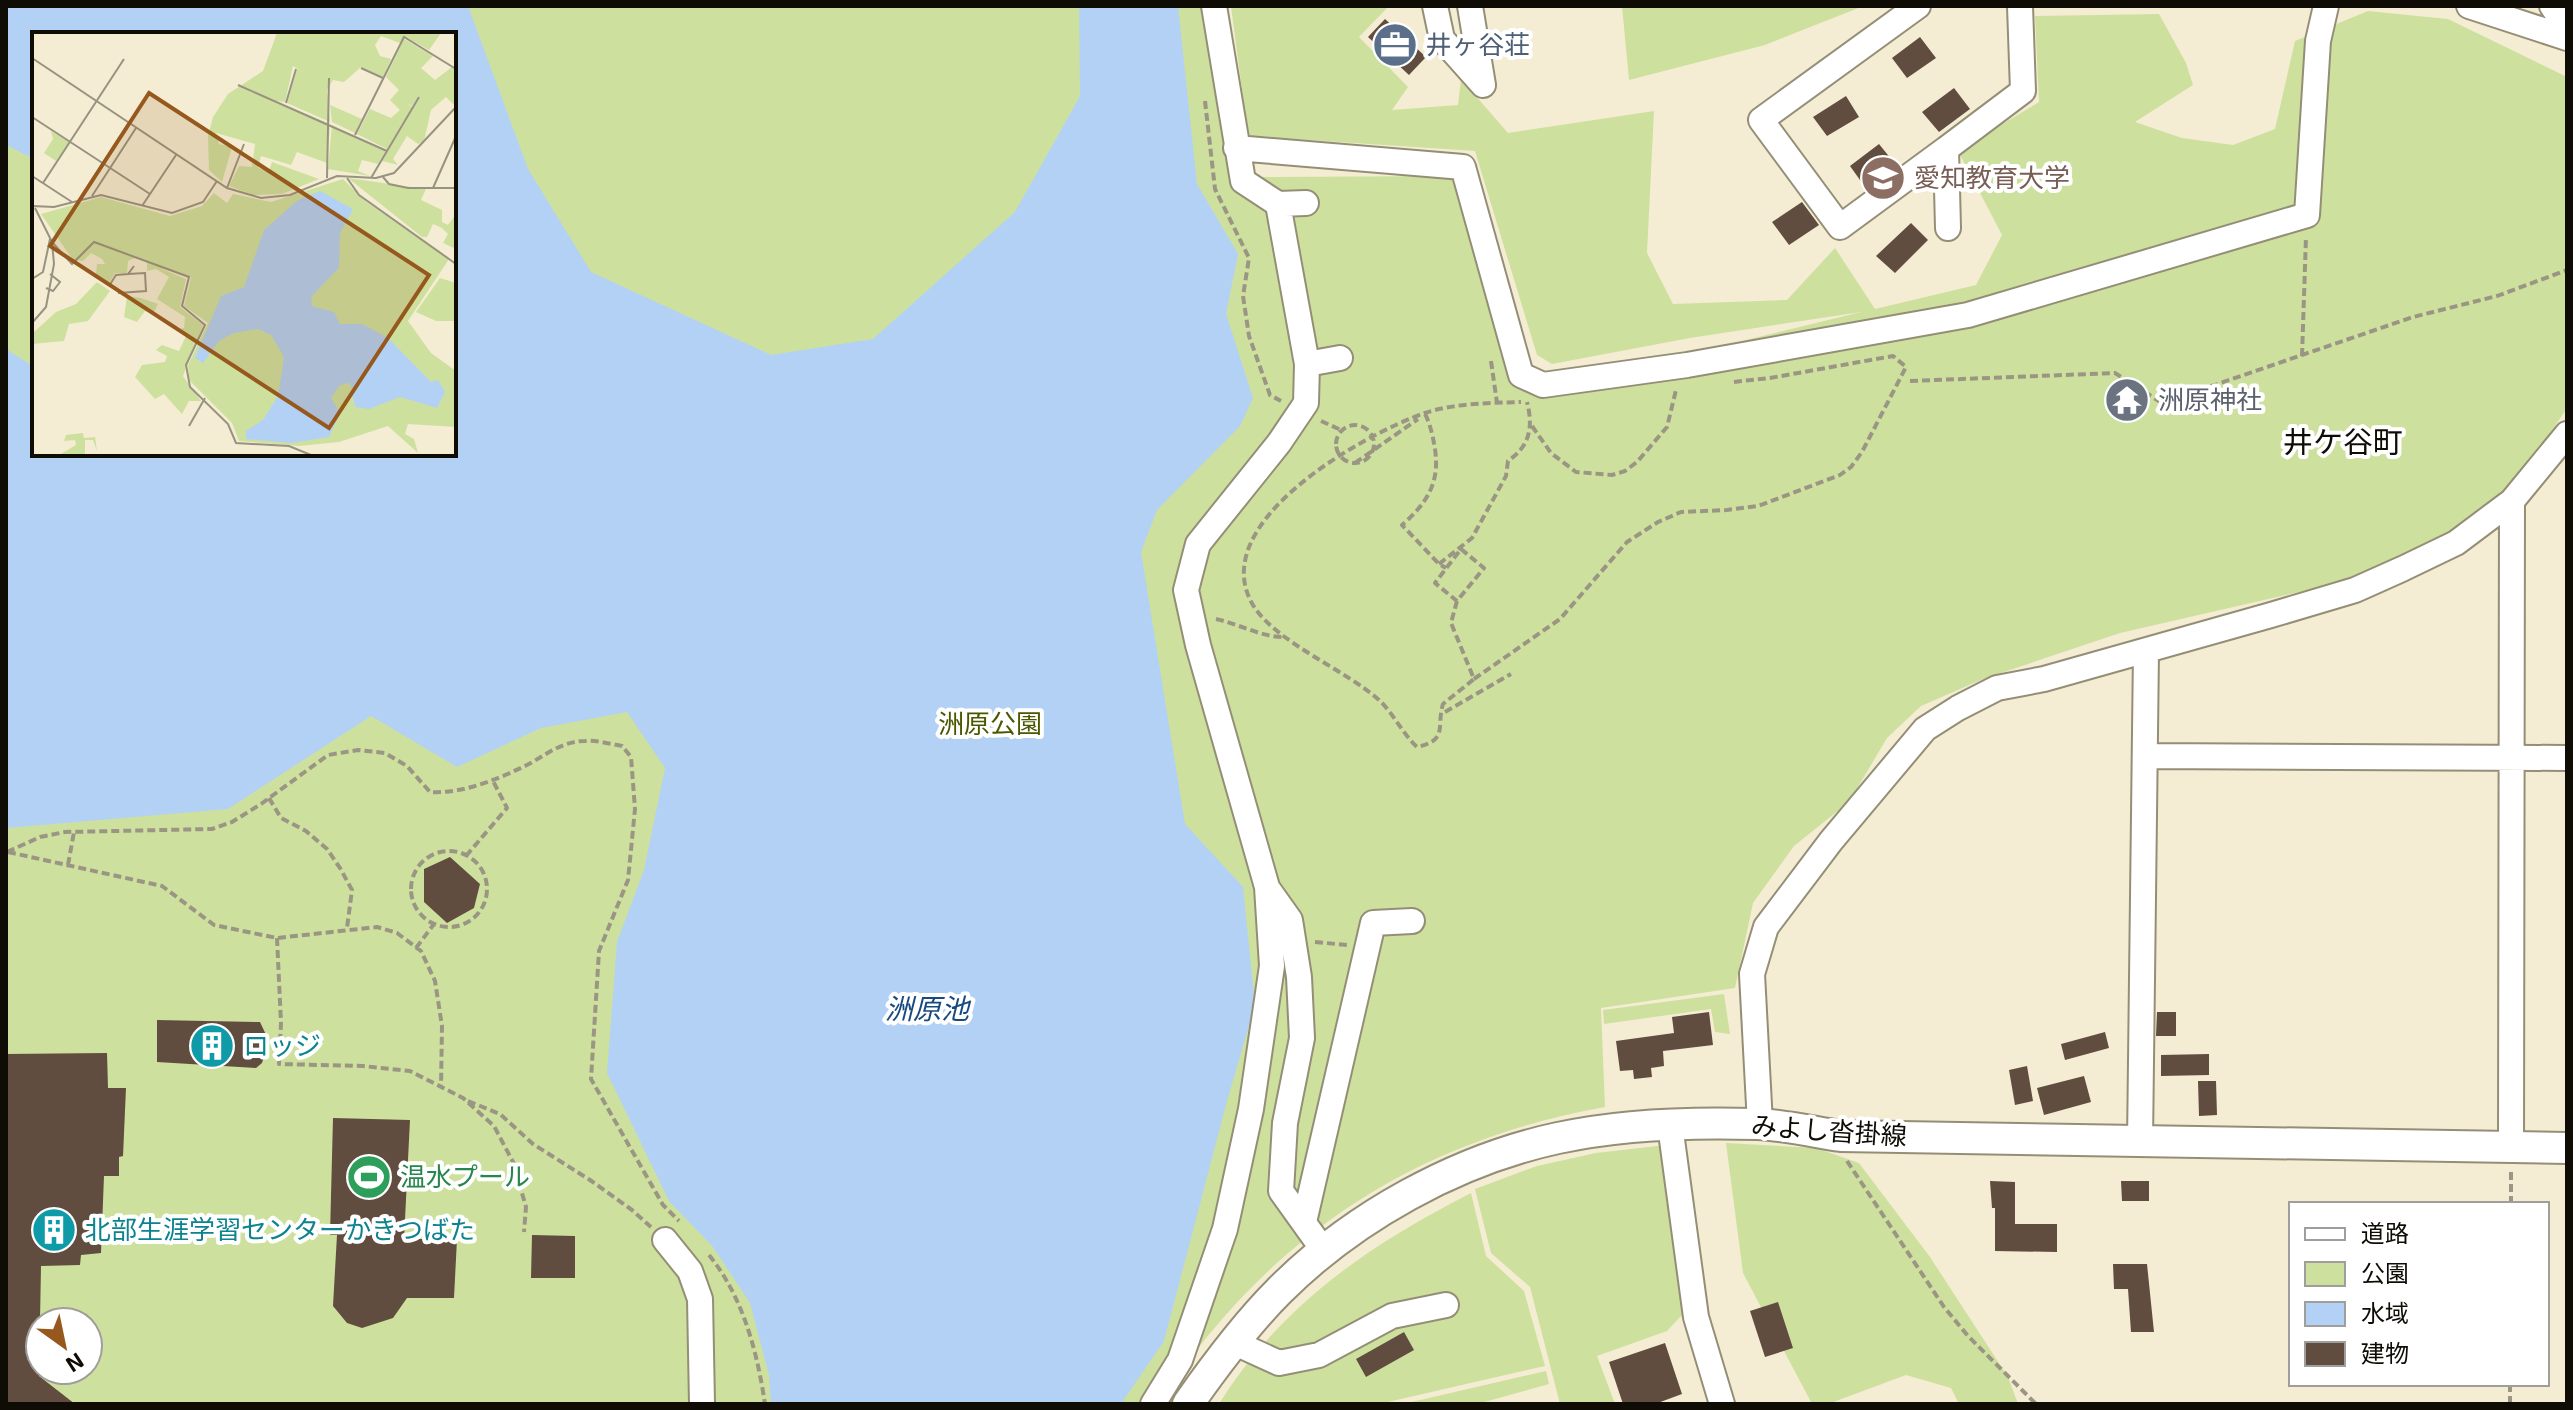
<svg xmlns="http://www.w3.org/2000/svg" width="2573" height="1410" font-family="'Exo 2','Noto Sans JP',sans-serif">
<rect width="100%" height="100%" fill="#f4edd4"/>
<path fill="#cee09e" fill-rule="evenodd" d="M6,6H1208L1247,177L1453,176L1515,383L1530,393L1861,312L1690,338L1552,364L1537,355L1475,151L1248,136L1231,6H1389L1359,37L1408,87L1392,110L1458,105L1461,79L1508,133L1654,111L1647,253L1673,304L1787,300L1835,248L1875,309L1976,285L2002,235L1958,151L2039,102L2035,16L2159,14L2186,63L2193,85L2135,122L2182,138L2233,145L2275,129L2295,41L2368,11L2448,19L2567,77V408L2534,457L2491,504L2447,534L2352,580L2120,633L1983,679L1921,706L1887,738L1849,802L1794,846L1753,903L1735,988L1601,1008L1605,1107C1444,1136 1311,1209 1207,1337C1190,1357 1178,1382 1164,1404H6ZM34,34H454V454H34ZM40,1322H88V1370H40Z
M1622,6H1861V7L1765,45L1629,80Z
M1724,994L1730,1034L1715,1032L1711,1009L1604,1024L1603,1010Z
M1726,1143L1816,1148L1859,1163L1930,1257L2008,1377L2018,1404H1959L1951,1388L1906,1375L1828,1404H1812L1743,1273Z
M1666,1145L1685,1312L1667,1331L1597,1356L1615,1404H1560L1530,1287L1491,1253L1475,1189L1537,1166L1596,1153Z
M1471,1193L1486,1256L1524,1291L1545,1366L1379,1404H1219C1281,1305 1369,1245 1471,1193Z
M1546,1371L1549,1384L1477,1404H1403Z"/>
<path fill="#b2d1f5" d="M6,6H468L528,169L591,272L771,355L873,339L1015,212L1080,96L1079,6H1178L1197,184L1238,254L1226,314L1253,398L1240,426L1157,510L1141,552L1185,824L1243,887L1255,1005L1227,1101L1164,1341L1121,1404H771L769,1375L750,1303L713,1247L669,1201L607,1073L617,942L644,870L665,768L627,712L541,728L457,767L371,716L228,809L6,828V349L34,367V454H454V34H34V159L6,145Z"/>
<path fill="#614c40" d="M1385,19L1426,57L1409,75L1368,37Z
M1920,37L1936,58L1907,78L1892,58Z
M1954,88L1970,109L1939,132L1922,112Z
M1846,96L1859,117L1827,136L1813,117Z
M1879,144L1896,165L1865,187L1850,166Z
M1802,202L1819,225L1789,245L1772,222Z
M1911,223L1928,240L1895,273L1876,256Z
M450,857L480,884L474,908L447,923L424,902V869Z
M1709,1012L1713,1045L1663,1051L1664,1066L1651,1068L1652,1077L1634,1079L1633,1070L1620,1071L1616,1041L1674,1033L1672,1017Z
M2157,1012H2176V1036H2156Z
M157,1020L260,1022L269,1041L262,1063L256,1068L157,1062Z
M2105,1032L2109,1048L2065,1060L2061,1044Z
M107,1053L108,1088H126L123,1156L119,1157V1176H104L101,1253L81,1255L80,1265L41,1266L39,1376L75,1404H6V1054Z
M2209,1054V1075L2161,1076V1055Z
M2027,1066L2033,1101L2015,1105L2009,1070Z
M2084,1076L2091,1102L2044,1115L2037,1088Z
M2198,1081H2216L2217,1115L2199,1116Z
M333,1118L410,1120L404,1239H457L454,1298H407L393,1318L362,1328L347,1323L333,1306L337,1235H330Z
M1990,1181L2015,1182V1224H2057V1252L1995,1251V1208H1992Z
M2121,1181H2149V1201H2122Z
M532,1235L575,1236V1278H531Z
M2113,1264H2147L2154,1332H2131L2128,1289H2114Z
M1778,1302L1793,1348L1765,1357L1750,1311Z
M1404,1332L1414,1350L1366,1377L1356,1359Z
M1665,1343L1682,1394L1655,1404H1623L1609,1362Z"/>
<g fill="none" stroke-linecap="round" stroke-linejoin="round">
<g stroke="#958e77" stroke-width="28">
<path id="minor" d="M1435,6L1442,39L1483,85L1470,6
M1918,6L1761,120L1840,227L1946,149
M2469,6L2567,38
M2552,6L2567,28
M1236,148L1463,167L1521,375L1543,385L1687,365L1968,315L2307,215L2318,41L2326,6
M1278,204L1306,203
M1948,228L1946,149L2023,91L2020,6
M1307,364L1340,358
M2145,756L2567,758
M1268,889L1290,920L1299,977L1302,1038L1285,1123L1281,1191L1324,1251
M1760,1124L1752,974L1766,927L1831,841L1925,729L1958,708L1997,688L2044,679L2271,615L2355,590L2402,569L2456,543L2512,501L2567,434
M1670,1125L1696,1317L1722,1404
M2140,1143L2146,651
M2511,1147L2512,501
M1304,1222L1373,923L1412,921
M665,1240L690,1271L700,1299L702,1404
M1233,1342L1279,1363L1319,1355L1392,1316L1446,1305
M1153,1404L1180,1360L1225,1229L1251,1109L1272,966L1267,887L1198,645L1186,590L1198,544L1279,443L1306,403L1307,364L1278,204L1243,181L1214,6"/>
</g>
<g stroke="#958e77" stroke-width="34">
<path id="major" d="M1188,1404C1216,1364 1245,1325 1279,1291C1353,1217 1456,1160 1558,1138C1622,1124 1692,1122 1757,1124C1785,1125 1814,1132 1841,1136L2567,1148"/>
</g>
<path stroke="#9b9684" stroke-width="4" stroke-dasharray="8 4" stroke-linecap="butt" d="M1205,101L1215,189L1249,258L1243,296L1249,336L1270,395L1281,401
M2302,356L2306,237
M1491,361L1497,403
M1910,381L2115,373L2162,403L2413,317L2497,296L2567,270
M1425,414C1430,423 1433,437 1435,449C1440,483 1427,503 1402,525L1439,564L1446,568
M1321,421L1341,430
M1336 444a19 19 0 1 1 38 0a19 19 0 1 1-38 0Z
M1532,426L1551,453L1576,472L1612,475L1625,471L1637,462L1667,427L1676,390
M1355,463L1418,419
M1461,549L1484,568L1457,601L1435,583Z
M1439,564L1472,538L1506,476L1508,461C1531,445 1533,426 1527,402
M1457,601L1451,623L1474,679L1443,704C1436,726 1449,740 1417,747C1402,733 1394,714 1379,700C1346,670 1275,642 1253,605C1204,523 1364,434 1425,413C1455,403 1490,403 1521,402
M1216,619C1239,624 1261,637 1284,637
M1474,679L1560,619L1627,542L1658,522L1681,512L1727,510L1758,506L1840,475L1851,467L1862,452L1906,367L1893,356L1770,378L1733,382
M1445,712L1511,674
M269,798L281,818L306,831L327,849L340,868L352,890L347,928
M411 889a38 38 0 1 1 76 0a38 38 0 1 1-76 0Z
M7,852L40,837L65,832L212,829L232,822L261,804L328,755L358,750L385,753L407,766L430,792C463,794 498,779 527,765C546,755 562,741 585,741C597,740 610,744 622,746L631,757L635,809L628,880L599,951L591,1079L663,1205L679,1221
M8,852L162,886L214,925L277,938L377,927L397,933L421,951L435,981L442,1026L441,1087
M466,856L507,808L492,779
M68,865L74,832
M277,938L281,1023L279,1064L363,1066L410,1071L463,1098L494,1126L513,1162L526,1207L524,1232
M1315,942L1347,945
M416,948L434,924
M468,1101L500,1114L533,1144L590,1180L632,1210L651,1227
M1847,1161L1944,1307L1968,1336L2036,1404
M2511,1204V1170
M709,1255C743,1297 757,1351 765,1404
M2510,1404V1384"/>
<use href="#minor" stroke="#fff" stroke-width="24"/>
<use href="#major" stroke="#fff" stroke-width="30"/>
</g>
<defs>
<g id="office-disc" transform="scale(2.3)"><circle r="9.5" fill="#5c6f8a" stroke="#fff"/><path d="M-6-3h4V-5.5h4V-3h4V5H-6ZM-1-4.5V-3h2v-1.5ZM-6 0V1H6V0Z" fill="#fff"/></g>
<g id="university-disc" transform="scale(2.3)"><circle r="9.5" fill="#8d6e63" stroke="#fff"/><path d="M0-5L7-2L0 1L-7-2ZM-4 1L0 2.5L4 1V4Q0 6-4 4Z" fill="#fff"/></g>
<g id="temple-disc" transform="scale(2.3)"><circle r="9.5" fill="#6b7280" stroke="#fff"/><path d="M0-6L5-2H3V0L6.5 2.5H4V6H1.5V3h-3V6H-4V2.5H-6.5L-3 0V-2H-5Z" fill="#fff"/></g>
<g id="building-disc" transform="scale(2.3)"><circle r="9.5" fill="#0f9aa8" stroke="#fff"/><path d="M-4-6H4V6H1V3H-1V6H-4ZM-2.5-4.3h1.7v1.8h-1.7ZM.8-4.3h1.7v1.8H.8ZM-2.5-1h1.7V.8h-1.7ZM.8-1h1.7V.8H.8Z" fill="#fff"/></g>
<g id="stadium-disc" transform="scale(2.3)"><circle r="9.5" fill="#2e9e5b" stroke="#fff"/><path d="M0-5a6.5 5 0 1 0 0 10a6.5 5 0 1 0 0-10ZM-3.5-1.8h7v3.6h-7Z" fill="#fff"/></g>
</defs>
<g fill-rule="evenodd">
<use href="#office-disc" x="1395" y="45"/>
<use href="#university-disc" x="1883" y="178"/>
<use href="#temple-disc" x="2127" y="400"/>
<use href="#building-disc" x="212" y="1046"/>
<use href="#stadium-disc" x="369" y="1177"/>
<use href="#building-disc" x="54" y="1230"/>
</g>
<g text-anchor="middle" stroke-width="8" stroke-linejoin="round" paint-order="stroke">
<g font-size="26" fill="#4e5e75" stroke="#fff" text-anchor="start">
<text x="1426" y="54">井ヶ谷荘</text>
</g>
<g font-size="26" fill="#785e54" stroke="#fff" text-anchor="start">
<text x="1914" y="187">愛知教育大学</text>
</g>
<g font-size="26" fill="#5b616d" stroke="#fff" text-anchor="start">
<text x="2158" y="409">洲原神社</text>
</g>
<g font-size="26" fill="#4a5900" stroke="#fff">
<text x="990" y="733">洲原公園</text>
</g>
<g font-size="26" fill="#0d838f" stroke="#fff" text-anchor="start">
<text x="243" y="1055">ロッジ</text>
<text x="85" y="1239">北部生涯学習センターかきつばた</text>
</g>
<g font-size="26" fill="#0f0c05" stroke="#fff">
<text transform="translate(1829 1131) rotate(4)" y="9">みよし沓掛線</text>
</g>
<g font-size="26" fill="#27864d" stroke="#fff" text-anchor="start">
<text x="400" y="1186">温水プール</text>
</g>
<g font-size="28" font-style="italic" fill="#184a80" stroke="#fff">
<text x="927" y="1019">洲原池</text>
</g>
<g font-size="30" fill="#0f0c05" stroke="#fff">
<text x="2343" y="453">井ケ谷町</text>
</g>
</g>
<g transform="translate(32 32)">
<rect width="424" height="424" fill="#f4edd4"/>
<path d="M245,1H409L397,18L372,4L368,11L349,4L343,13L348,24L359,27L351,45L329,35L312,50L301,48L295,58L298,90L255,71L265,37L273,42L261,34L253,70L244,69L298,92L295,131L265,120L259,133L229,124L226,136L237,139L240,130L287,147L250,162L221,163L197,154L207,134L220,135L223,112L184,101L187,112L200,115L190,150L177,138L176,104L181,85L196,62L231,39ZM372,7L401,24L389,36L403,48L420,35L424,38V69L421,72L414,65L399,78L392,109L386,112L375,104L361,127L366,133L350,129L387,63L380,74L375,71L380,75L355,117L325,102L338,77L359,86L368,78L358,68L367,58L354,45ZM298,73L330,87L323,101L300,90ZM300,93L354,119L346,132L330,128L326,139L338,144L296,137ZM19,99L37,110L24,129L12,121L21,107ZM316,146L394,157L389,168L410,178V190L416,193L424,182V217L411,211L416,202L410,196L401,192L395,205H390ZM311,147L333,169L417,227L376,289L399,321L424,339V395L376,392L373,402L382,407L386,421L356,394L307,410L267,414L207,409L200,391L157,348L156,333L176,291L152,274L159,245L128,236L154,247L148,275L171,293L151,344L169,369H157L150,382L132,362L123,367L103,345L110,333L133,330L135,324L124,318L130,313L147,319L154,304L147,297L152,296L153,285L125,267L137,245L124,237L115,239V230L103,226L96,229L95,241H83L77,251L64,242L65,232H73L70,227L59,221L51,229L41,228L9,182L69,165L138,184L170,174L182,161L195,171L201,162L239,170ZM408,246L424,251V289H404L384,280ZM65,250L78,259L56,289L37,292L32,309L0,312L2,300L24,280L44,272ZM95,264L109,266L126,272L121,282L113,279L105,290L92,285ZM51,401L52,406L63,405L65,419L61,408H53V422L27,423L44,413L43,408L32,409L34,403Z" fill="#cee09e"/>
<path d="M288,159L321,177L308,201L307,236L279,265L280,274L302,280L308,292H330L356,306L399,350L406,348L413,360L405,376L368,365L337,377L323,375L318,351L308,353L299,366L308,381L297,405L259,411L214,407V399L231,388L246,364L252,325L239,303L226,297L202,301L187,309L171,331L163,326L189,264L212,255L232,198L266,168Z" fill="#b2d1f5"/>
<path fill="none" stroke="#989381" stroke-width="2" d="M0,26L195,156L229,166L258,163L305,144L344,146L362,141L424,75M329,36L351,46M206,53L355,119M254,71L264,37M0,85L118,162M323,103L372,5L424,37M0,144L40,170M351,145L357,152L376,156H424M295,146L297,46M315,146L327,163L424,232M339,146L387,65M11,151L92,27M195,156L212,112M401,156L424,104M60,164L104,96M0,174L22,175L69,163L140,181L171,170L185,149M110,174L144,123M3,176L20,210L40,232L62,210L157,245L150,274L173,293L154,333L158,355L196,392L204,411L257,414L279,423M0,247L11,240L18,207M77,254L84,243L96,242L102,234M14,256L21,259L28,250L18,242M86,261L114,259L113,241L96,242M0,291L14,275L22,232L20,210M157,394L173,366"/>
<path fill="#96581d" fill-opacity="0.15" stroke="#96581d" stroke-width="4" d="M117,61L397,243L297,396L18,214Z"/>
<rect width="424" height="424" fill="none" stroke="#0f0c05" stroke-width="4"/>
</g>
<rect width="2573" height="1410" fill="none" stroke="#0f0c05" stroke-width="16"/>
<rect x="2289" y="1202" width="260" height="184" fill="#ffffff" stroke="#9f9e9b" stroke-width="2"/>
<rect x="2305" y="1228" width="40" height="12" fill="#ffffff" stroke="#9f9e9b" stroke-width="2"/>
<text x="2361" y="1242" font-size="24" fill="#0f0c05">道路</text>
<rect x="2305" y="1262" width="40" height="24" fill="#cee09e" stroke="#9f9e9b" stroke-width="2"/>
<text x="2361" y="1282" font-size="24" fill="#0f0c05">公園</text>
<rect x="2305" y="1302" width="40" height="24" fill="#b2d1f5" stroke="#9f9e9b" stroke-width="2"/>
<text x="2361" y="1322" font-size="24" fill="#0f0c05">水域</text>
<rect x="2305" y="1342" width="40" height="24" fill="#614c40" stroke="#9f9e9b" stroke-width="2"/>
<text x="2361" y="1362" font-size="24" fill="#0f0c05">建物</text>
<g transform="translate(64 1346) rotate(147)"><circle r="38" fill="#ffffff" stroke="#9f9e9b" stroke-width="2"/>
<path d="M0-6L14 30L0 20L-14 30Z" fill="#96581d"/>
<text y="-12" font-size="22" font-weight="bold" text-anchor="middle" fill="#0f0c05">N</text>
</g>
</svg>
